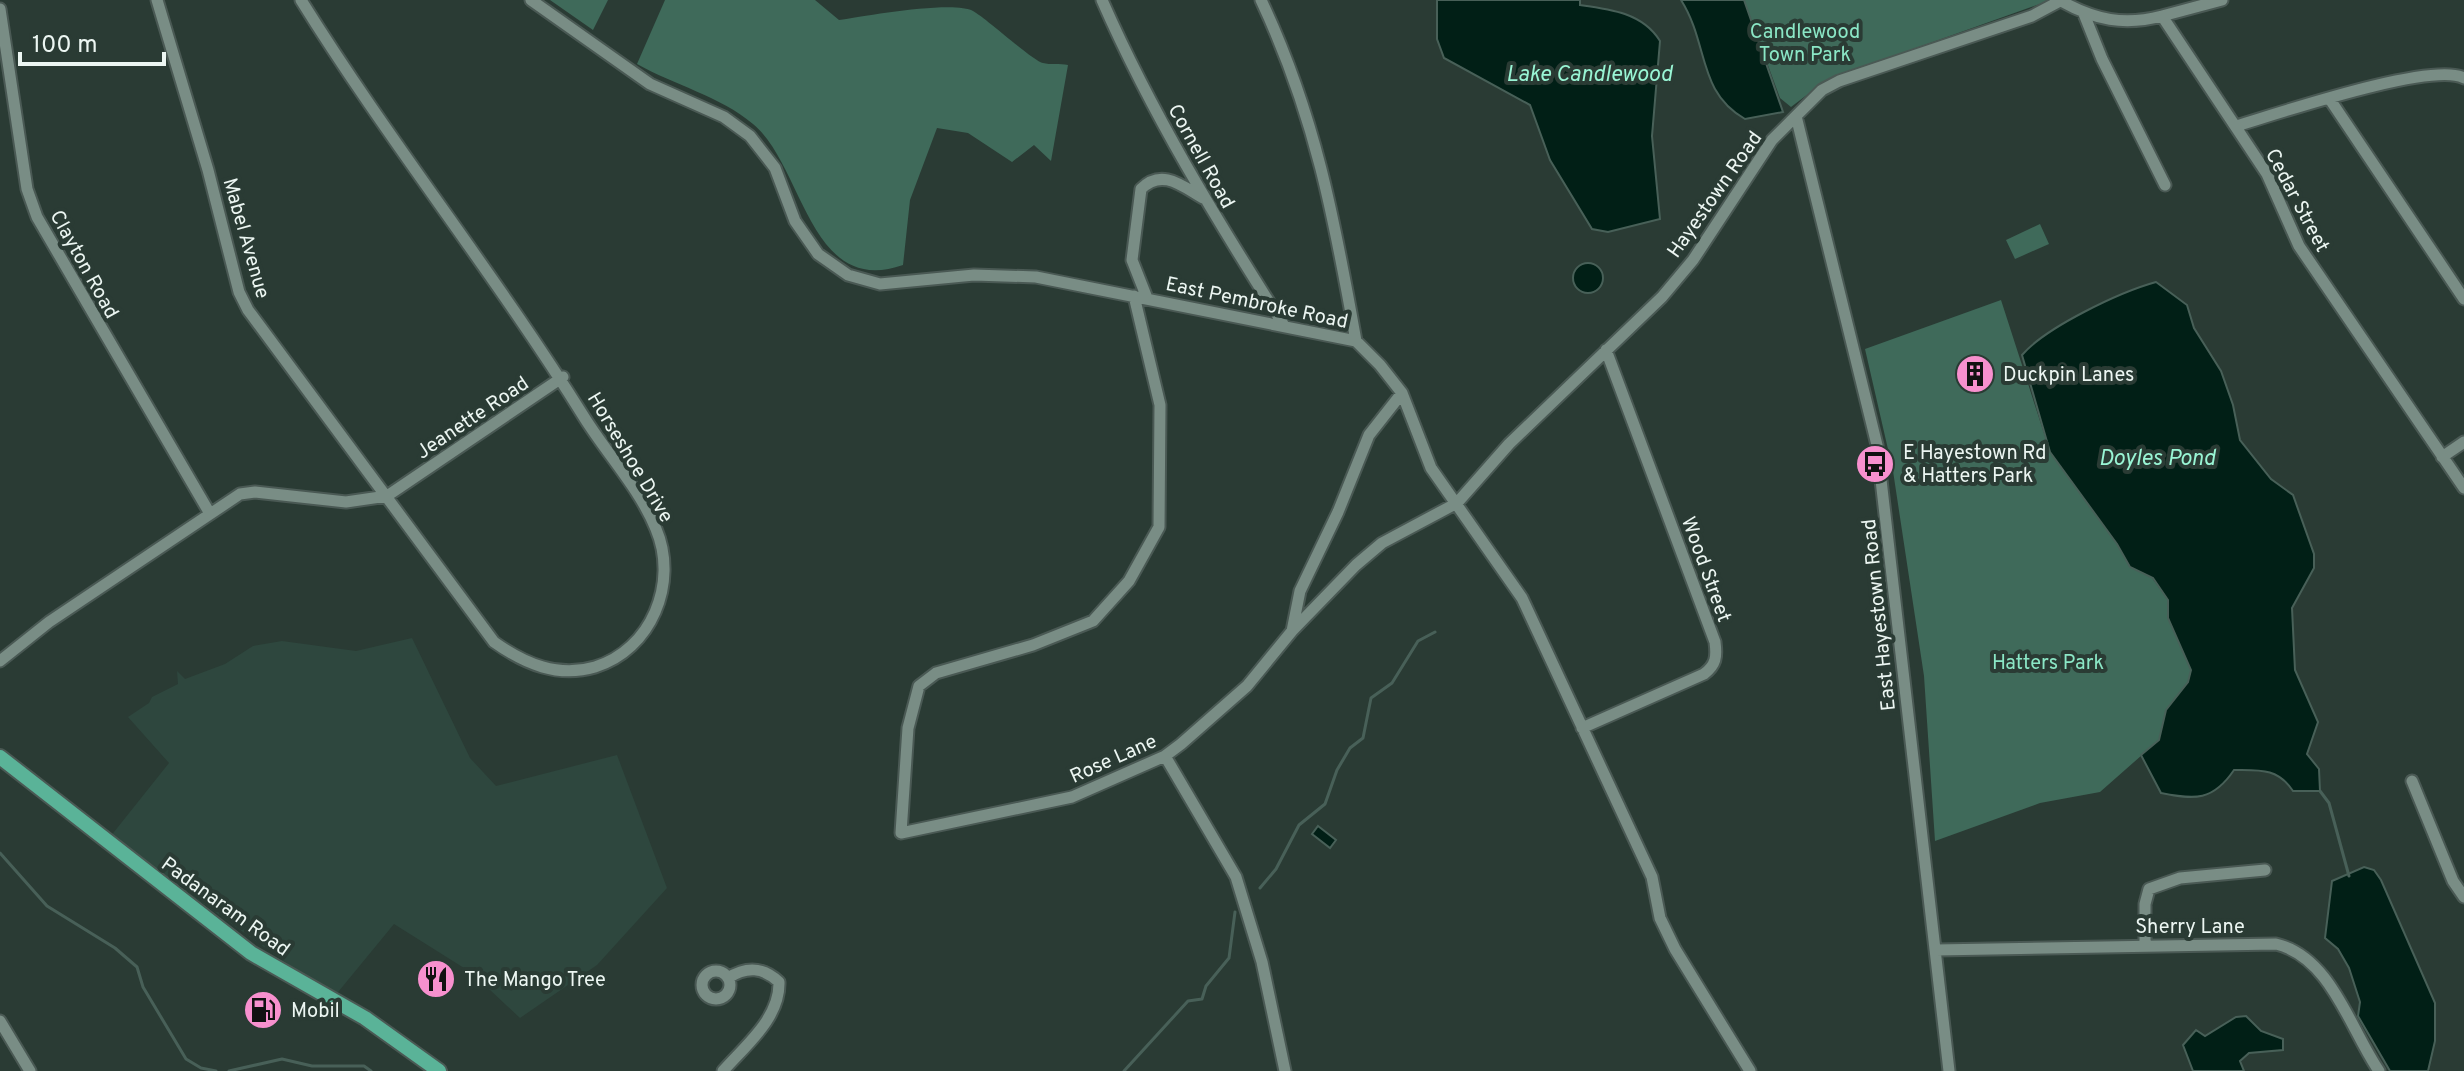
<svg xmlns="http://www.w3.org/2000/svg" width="2464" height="1071" font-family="Overpass,sans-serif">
<rect width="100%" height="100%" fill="#2a3b34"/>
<path fill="#2e473e" d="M412,638L470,758L496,786L617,755L667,888L597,965L520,1018L472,973L394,924L334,997L110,837L169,763L128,717L149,703L152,697L178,684L177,671L185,679L225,664L253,646L282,641L356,651Z"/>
<path fill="#3f6a5a" d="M550,0H608L593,30Z
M665,0H815L839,20C865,16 954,0 973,11C986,18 1033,61 1043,63C1050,65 1060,63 1068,65L1051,161L1034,145L1012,162L968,133L937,128L910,200L903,265C809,298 804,166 753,124C720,96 674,85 637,64Z
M1744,0H2051L1860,68L1816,88L1791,107L1780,98Z
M2040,224L2049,244L2015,259L2006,240Z
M2001,300L2050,452L2117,544L2130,567L2152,578L2168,600V618L2191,670L2188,682L2166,710L2159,740L2100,792L2040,803L1935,841L1924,676L1893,471L1865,349Z"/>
<path fill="#011f16" stroke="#486058" stroke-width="2" d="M1437,0H1580V5C1610,9 1643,13 1660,41L1652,136L1660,219L1608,232L1592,229L1550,160L1530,105L1444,58L1437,39Z
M1681,0H1744L1783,112L1745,119C1697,92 1709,44 1681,0Z
M1573 278a15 15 0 1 1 30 0a15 15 0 1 1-30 0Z
M2156,282L2187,305L2194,328L2221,371L2233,405L2240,440L2271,479L2293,495L2314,554V568L2292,608L2295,670L2318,722L2307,754L2319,769L2320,791H2293C2278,768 2260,770 2234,770C2213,801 2195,800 2161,793L2141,755L2159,740L2166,710L2188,682L2191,670L2168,618V600L2153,578L2130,567L2117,544L2050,452L2022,355C2046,327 2120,292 2156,282Z
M1318,826L1336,840L1330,848L1312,834Z
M2364,867L2374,870L2381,880L2435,1003V1041L2428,1071H2390L2358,1016L2360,1002L2349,968L2338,949L2325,938L2332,881Z
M2246,1016L2261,1031L2283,1039V1050L2249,1053L2240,1061L2244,1071H2193L2183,1045L2196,1030L2205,1036L2236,1017Z"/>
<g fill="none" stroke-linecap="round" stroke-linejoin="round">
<path stroke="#486058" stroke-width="3" d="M2320,791L2329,803L2349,876
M0,853L47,906L115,948L137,967L143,987L186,1059L201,1068L216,1071
M1260,888L1276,869L1299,825L1325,804L1337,770L1350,748L1363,738L1371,698L1392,683L1418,641L1435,632
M229,1071L282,1059L312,1066H364L371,1071
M1124,1071L1188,1001L1202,999L1206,986L1229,958L1235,912"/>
<g stroke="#4a5954" stroke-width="15">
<path id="minor" d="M157,0L208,170L239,292L248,310L494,642C525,664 558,678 595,667C651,650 679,583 656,529C640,489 607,454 584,417C495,274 390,143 301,0
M531,0L650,84L724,117L750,136L775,168L795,221L818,254L848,275L880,284L974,275L1036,277L1356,341L1380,365L1402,393L1431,468L1522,598L1652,877L1660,918L1675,949L1750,1071
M1102,0C1152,114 1216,219 1283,324
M1261,0C1315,115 1334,217 1356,341
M2061,1C2095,20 2124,26 2162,16L2267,174L2299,246L2464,488
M0,9L27,189L37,217L209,512
M2084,14L2102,59L2165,185
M2162,16L2222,0
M2329,98L2464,299
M1796,116L1877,445L1949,1071
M2236,126C2277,114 2432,61 2464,78
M1134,296L1160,405L1159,527L1129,581L1093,621L1033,645L936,673L919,686L908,728L901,833L1072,797L1165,756L1181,744L1247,686L1292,631L1356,565L1382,543L1457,503L1509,444L1662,297L1693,260L1772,140L1822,90L1839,81L2032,16L2062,0
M1147,298L1132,260L1141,189C1162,168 1182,186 1203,198
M2442,457L2464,442
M1292,631L1300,591L1338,512L1369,435L1402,393
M0,661L49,622L240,494L255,492L346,502L387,496L563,377
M1582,728L1704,674C1716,665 1717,657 1715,642L1606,350
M1165,756L1236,877L1262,962L1285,1071
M2412,781L2453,881L2464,897
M2145,944V904L2149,889L2180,878L2265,870
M1936,950L2276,944C2331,957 2350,1029 2379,1071
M702 985a14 14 0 1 1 28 0a14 14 0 1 1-28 0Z
M0,1021L30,1071
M723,1071C746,1045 780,1018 779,982C763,967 747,966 728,978"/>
</g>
<g stroke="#4a5954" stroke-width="18">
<path id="major" d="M0,757L251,953L365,1018L439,1071"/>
</g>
<use href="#minor" stroke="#798d85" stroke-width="11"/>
<use href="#major" stroke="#5ab398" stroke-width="14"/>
</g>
<defs>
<g id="building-disc" transform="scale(2)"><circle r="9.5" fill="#f790ce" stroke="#2a3b34"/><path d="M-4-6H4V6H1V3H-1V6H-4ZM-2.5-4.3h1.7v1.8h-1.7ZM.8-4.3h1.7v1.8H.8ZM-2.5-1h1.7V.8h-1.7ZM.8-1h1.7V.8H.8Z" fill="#111"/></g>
<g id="bus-disc" transform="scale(2)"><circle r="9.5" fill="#f790ce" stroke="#2a3b34"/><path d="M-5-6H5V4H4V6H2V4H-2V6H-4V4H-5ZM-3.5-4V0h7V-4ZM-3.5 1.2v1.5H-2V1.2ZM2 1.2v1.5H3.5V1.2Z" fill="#111"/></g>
<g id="restaurant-disc" transform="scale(2)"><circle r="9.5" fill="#f790ce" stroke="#2a3b34"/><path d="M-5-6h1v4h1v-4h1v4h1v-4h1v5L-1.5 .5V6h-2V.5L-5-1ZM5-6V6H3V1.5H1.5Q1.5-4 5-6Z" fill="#111"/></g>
<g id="fuel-disc" transform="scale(2)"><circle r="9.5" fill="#f790ce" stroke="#2a3b34"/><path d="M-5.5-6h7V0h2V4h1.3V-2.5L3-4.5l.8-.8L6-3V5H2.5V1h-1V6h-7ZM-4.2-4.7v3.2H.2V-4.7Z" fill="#111"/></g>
</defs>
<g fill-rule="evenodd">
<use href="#building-disc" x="1975" y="374"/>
<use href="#bus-disc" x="1875" y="464"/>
<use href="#restaurant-disc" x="436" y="979"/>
<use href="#fuel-disc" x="263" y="1010"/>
</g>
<g text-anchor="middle" stroke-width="8" stroke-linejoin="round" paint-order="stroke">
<g font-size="20" fill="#8be7c6" stroke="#2a3b34">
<text x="1805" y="38">Candlewood<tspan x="1805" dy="23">Town Park</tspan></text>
<text x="2048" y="669">Hatters Park</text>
</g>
<g font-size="20" fill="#ecf6f2" stroke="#2a3b34">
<text transform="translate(1202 156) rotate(61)" y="7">Cornell Road</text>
<text transform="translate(1714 194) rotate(-55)" y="7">Hayestown Road</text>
<text transform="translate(2298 200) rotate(62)" y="7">Cedar Street</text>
<text transform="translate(247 238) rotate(74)" y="7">Mabel Avenue</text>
<text transform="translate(85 264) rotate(61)" y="7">Clayton Road</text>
<text transform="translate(1257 302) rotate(12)" y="7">East Pembroke Road</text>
<text transform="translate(472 417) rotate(-34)" y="7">Jeanette Road</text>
<text transform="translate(631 457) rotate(59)" y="7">Horseshoe Drive</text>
<text transform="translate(1707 569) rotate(70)" y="7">Wood Street</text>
<text transform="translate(1878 615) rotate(-96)" y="7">East Hayestown Road</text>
<text transform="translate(1113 758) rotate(-24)" y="7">Rose Lane</text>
<text transform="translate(226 906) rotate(36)" y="7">Padanaram Road</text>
<text x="2190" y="933">Sherry Lane</text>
</g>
<g font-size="20" fill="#ecf6f2" stroke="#2a3b34" text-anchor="start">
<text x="2003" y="381">Duckpin Lanes</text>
<text x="1903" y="459">E Hayestown Rd<tspan x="1903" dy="23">&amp; Hatters Park</tspan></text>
<text x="464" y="986">The Mango Tree</text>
<text x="291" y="1017">Mobil</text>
</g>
<g font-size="22" font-style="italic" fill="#99f5d4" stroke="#2a3b34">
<text x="1589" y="81">Lake Candlewood</text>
<text x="2157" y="465">Doyles Pond</text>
</g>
</g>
<path d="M20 52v12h144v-12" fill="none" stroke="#ecf6f2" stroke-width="4"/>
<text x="32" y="52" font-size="24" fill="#ecf6f2" stroke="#2a3b34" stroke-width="6" paint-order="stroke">100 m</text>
</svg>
